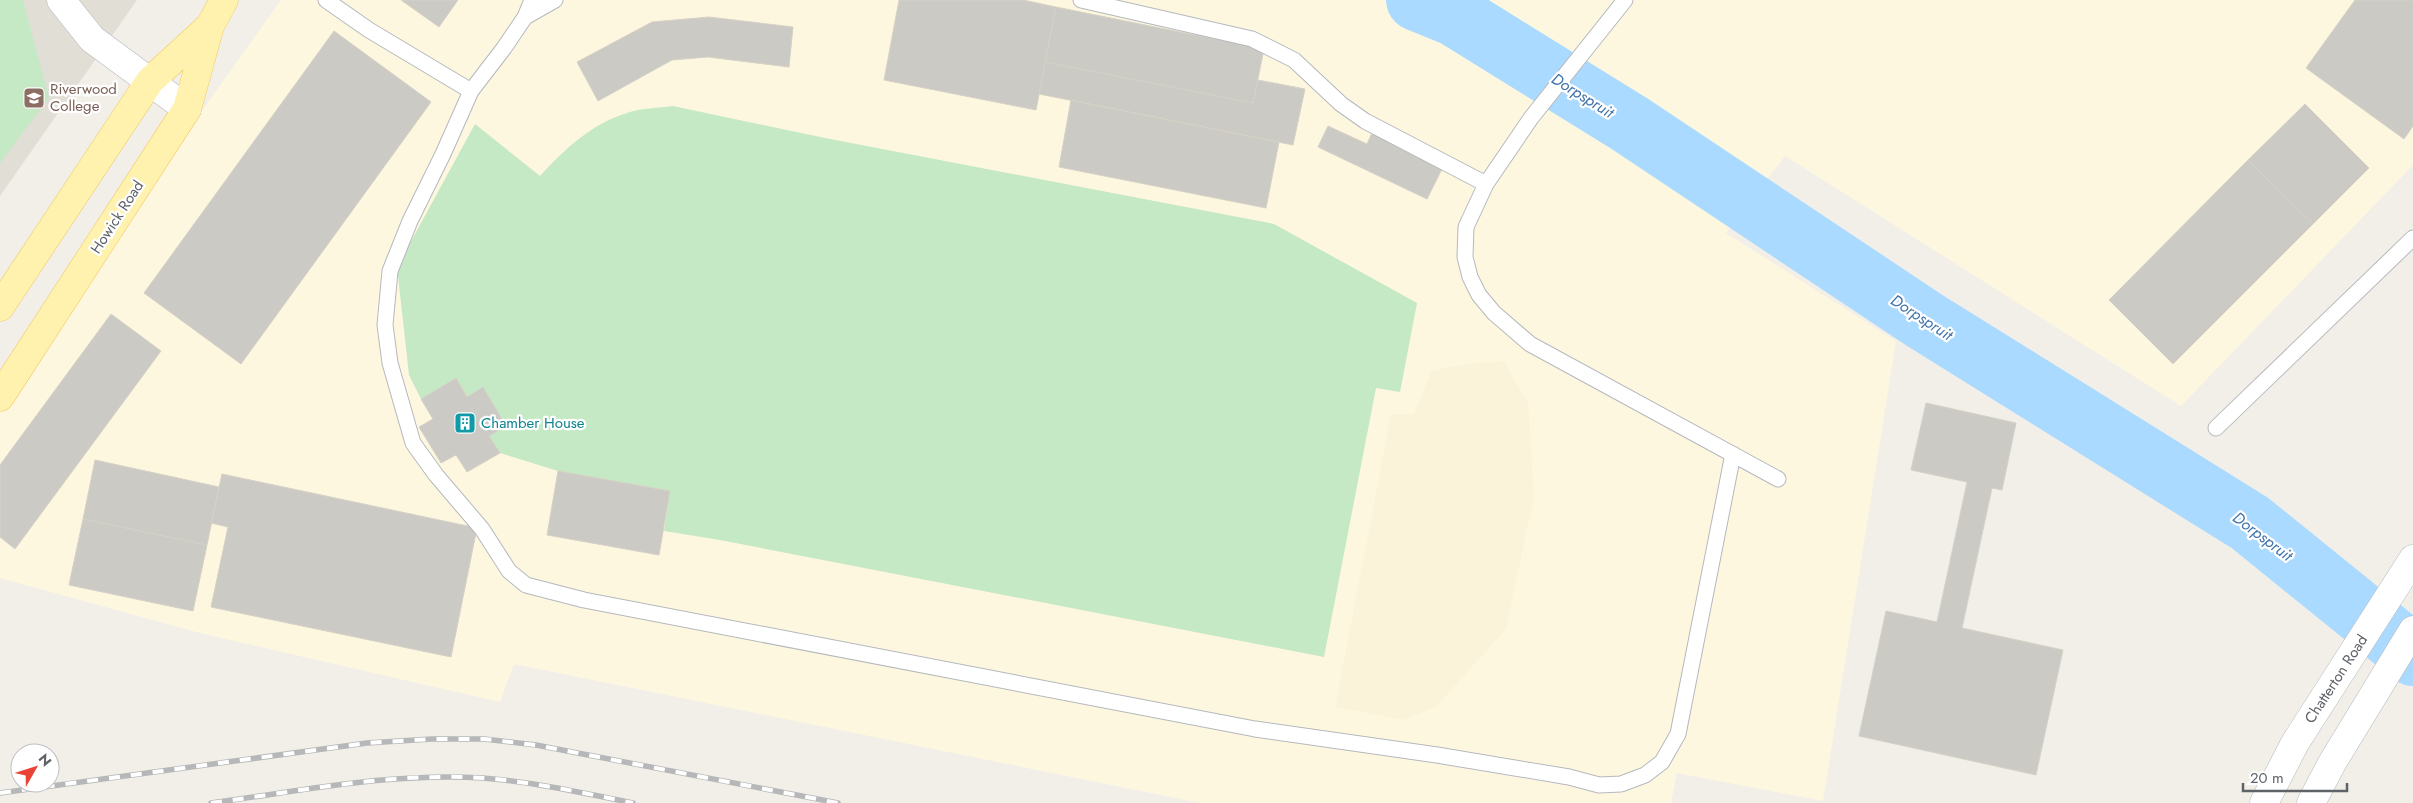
<svg xmlns="http://www.w3.org/2000/svg" width="2413" height="803" font-family="Jost,sans-serif">
<rect width="100%" height="100%" fill="#f1efe8"/>
<path fill="#fef7e0" d="M281,0H2413V165L2181,406L1785,156L1726,233L1896,341L1823,801L1677,773L1671,803H1200L514,664L500,702L200,633L0,578V393Z"/>
<path fill="#e1ded6" d="M0,0H137L0,196Z"/>
<path fill="#c5e8c5" d="M0,0H23L49,98L0,163Z
M673,106L825,138L1274,224L1417,303L1400,392L1376,388L1324,657L720,540L664,531L670,491L558,471L500,453L489,436L506,426L483,387L467,397L456,378L421,399L409,375L397,267L475,124L540,176C565,149 591,124 627,113C641,108 658,108 673,106Z"/>
<path fill="#fbf3d9" d="M1504,361L1528,403L1534,497L1506,629L1436,707L1404,720L1335,707L1391,414H1414L1431,371L1465,364Z"/>
<g fill="none" stroke-linecap="round" stroke-linejoin="round">
<path stroke="#aadaff" stroke-width="62" d="M1417,0L1454,15L1630,124L1924,320L2250,523L2413,655"/>
</g>
<path fill="#cccac5" stroke="#d6d1c6" d="M401,0H458L439,27Z
M899,0H1023L1056,7L1036,110L884,80Z
M2355,0H2413V126L2404,139L2306,68Z
M1056,7L1264,49L1253,103L1045,62Z
M709,17L793,27L789,67L708,57L672,60L598,101L577,62L652,22Z
M334,31L431,102L241,364L144,293Z
M1045,62L1253,103L1258,80L1305,89L1293,145L1039,94Z
M1071,100L1279,142L1266,208L1059,167Z
M2305,104L2369,168L2313,224L2248,160Z
M1328,126L1367,144L1372,133L1443,167L1427,199L1318,147Z
M2248,160L2313,224L2173,364L2109,300Z
M111,314L161,351L15,549L0,537V465Z
M456,378L467,397L483,387L506,426L489,436L500,453L467,472L456,455L441,463L419,427L433,419L421,399Z
M1926,403L2016,423L2002,490L1992,488L1962,628L2063,650L2036,775L1859,736L1886,611L1937,622L1967,482L1911,470Z
M95,460L219,487L207,545L83,519Z
M558,471L670,491L659,555L547,535Z
M222,474L477,528L451,657L211,607L228,527L211,523Z
M83,519L207,545L193,611L69,585Z"/>
<g fill="none" stroke-linecap="round" stroke-linejoin="round">
<g stroke="#b5b8bc" stroke-width="17">
<path id="service" d="M326,0L369,30L471,91
M532,0L525,17L504,48L471,91L443,154L410,221L390,271L385,325L390,363L413,443L436,475L482,529L509,571L526,585L584,600L1255,729L1437,755L1569,777L1599,785L1621,784L1645,775L1662,762L1678,734L1733,454
M1081,0L1252,39L1294,60L1341,104L1365,121L1486,184
M1625,0L1531,118L1486,184L1466,227L1465,257L1470,277L1479,295L1494,313L1530,344L1778,479
M525,17L555,0
M2216,428L2413,238"/>
</g>
<g stroke="#b5b8bc" stroke-width="29">
<path id="minor" d="M61,0L92,39L187,109"/>
</g>
<g stroke="#b5b8bc" stroke-width="29">
<path id="tertiary" d="M2264,803L2295,743L2413,559
M2311,803L2332,763L2413,630"/>
</g>
<g stroke="#f2c960" stroke-width="29">
<path id="primary" d="M0,307L150,81L210,26
M0,397L187,109L210,26L224,0"/>
</g>
<use href="#service" stroke="#fff" stroke-width="15"/>
<use href="#minor" stroke="#fff" stroke-width="28"/>
<use href="#tertiary" stroke="#fff" stroke-width="28"/>
<use href="#primary" stroke="#fff2af" stroke-width="28"/>
<g stroke="#b6b7b8" stroke-width="5.5">
<path id="rail" d="M0,793L367,743L432,739H484L536,745L838,803
M211,803C301,791 393,772 483,778C534,782 584,793 633,803"/>
</g>
<use href="#rail" stroke="#fff" stroke-width="4" stroke-dasharray="11" stroke-linecap="butt"/>
</g>
<defs>
<g id="school-square" transform="scale(1.125)"><rect x="-9" y="-9" width="18" height="18" rx="4" fill="#8d6e63" stroke="#fff"/><path d="M0-5L7-2L0 1L-7-2ZM-4 1L0 2.5L4 1V4Q0 6-4 4Z" fill="#fff"/></g>
<g id="building-square" transform="scale(1.125)"><rect x="-9" y="-9" width="18" height="18" rx="4" fill="#0f9aa8" stroke="#fff"/><path d="M-4-6H4V6H1V3H-1V6H-4ZM-2.5-4.3h1.7v1.8h-1.7ZM.8-4.3h1.7v1.8H.8ZM-2.5-1h1.7V.8h-1.7ZM.8-1h1.7V.8H.8Z" fill="#fff"/></g>
</defs>
<g fill-rule="evenodd">
<use href="#school-square" x="34" y="98"/>
<use href="#building-square" x="465" y="423"/>
</g>
<g text-anchor="middle" stroke-width="4.5" stroke-linejoin="round" paint-order="stroke">
<g font-size="15" fill="#785e54" stroke="#fff" text-anchor="start">
<text x="50" y="94">Riverwood<tspan x="50" dy="17">College</tspan></text>
</g>
<g font-size="15" fill="#5f6368" stroke="#fff">
<text transform="translate(117 217) rotate(-57)" y="5">Howick Road</text>
<text transform="translate(2336 679) rotate(-57)" y="5">Chatterton Road</text>
</g>
<g font-size="15" fill="#0d838f" stroke="#fff" text-anchor="start">
<text x="481" y="428">Chamber House</text>
</g>
<g font-size="16" font-style="italic" fill="#4174aa" stroke="#fff">
<text transform="translate(1583 95) rotate(32)" y="6">Dorpspruit</text>
<text transform="translate(1922 317) rotate(33)" y="6">Dorpspruit</text>
<text transform="translate(2263 536) rotate(37)" y="6">Dorpspruit</text>
</g>
</g>
<g transform="translate(35 768) rotate(51)"><circle r="24" fill="#ffffff" stroke="#bfc1c3"/>
<path d="M0-4L9 19L0 12L-9 19Z" fill="#ea4335"/>
<text y="-8" font-size="14" font-weight="bold" text-anchor="middle" fill="#5f6368">N</text>
</g>
<path d="M2243 783v8h104v-8" fill="none" stroke="#5f6368" stroke-width="2.5"/>
<text x="2250" y="783" font-size="15" fill="#5f6368" stroke="#ffffff" stroke-width="4" paint-order="stroke">20 m</text>
</svg>
